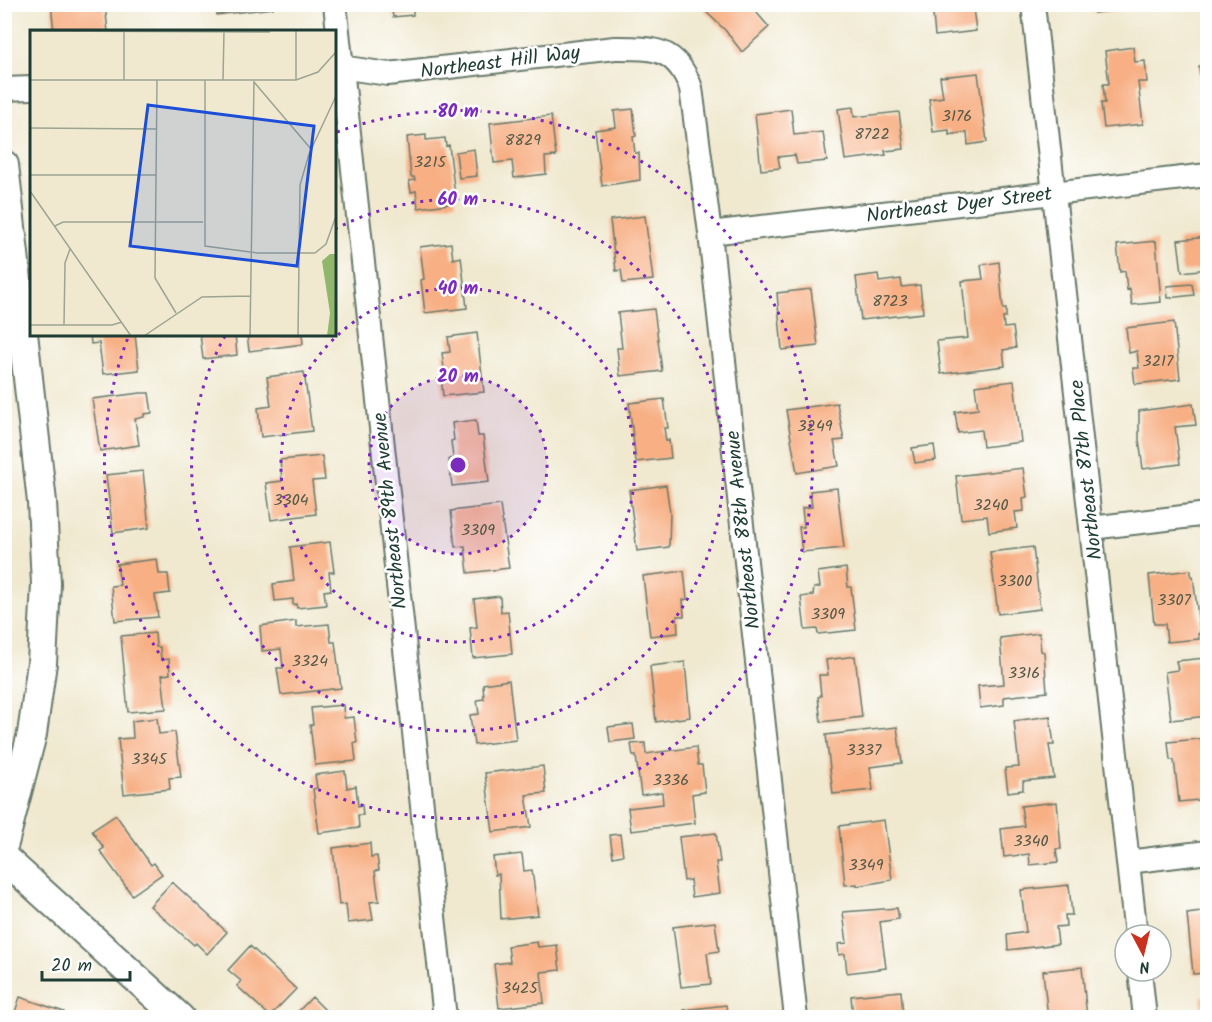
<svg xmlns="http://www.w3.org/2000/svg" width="1212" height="1022" font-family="Kalam,sans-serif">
<rect width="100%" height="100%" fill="#fff"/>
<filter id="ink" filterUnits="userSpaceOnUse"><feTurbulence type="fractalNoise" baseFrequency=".0167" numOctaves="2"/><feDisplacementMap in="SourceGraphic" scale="12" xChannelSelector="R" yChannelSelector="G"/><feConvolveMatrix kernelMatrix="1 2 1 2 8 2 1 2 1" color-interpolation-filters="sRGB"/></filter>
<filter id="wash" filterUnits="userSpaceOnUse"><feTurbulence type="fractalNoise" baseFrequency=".008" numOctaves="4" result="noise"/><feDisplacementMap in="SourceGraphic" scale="24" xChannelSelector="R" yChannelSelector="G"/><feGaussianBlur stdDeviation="1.35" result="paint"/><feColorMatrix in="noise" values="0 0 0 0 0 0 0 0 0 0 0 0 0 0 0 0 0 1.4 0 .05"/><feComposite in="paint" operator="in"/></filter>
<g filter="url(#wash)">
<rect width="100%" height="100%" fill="#f0e9d0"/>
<g id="blocks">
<path fill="#f7af83" d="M51,4H105L108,32H54Z
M216,4H273V8L217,15Z
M391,4H438V6L413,9V15L393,17Z
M707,4H749L769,27L742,52L725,30L703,9Z
M932,4H969V8H973L976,31L935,36Z
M1093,5H1137V8L1094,13Z
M1133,47L1135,62L1145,61L1147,82H1138L1143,124L1104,128L1101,103H1105L1103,84H1109L1105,51Z
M1208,65V119H1204L1199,66Z
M978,73L987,142L968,145L967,132L949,135V130L933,132L929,99L943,97L940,77Z
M853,107L854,117L899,112L904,149L885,151L886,155L845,160L838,109Z
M633,109L636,136L633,137L635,153H639L640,180L602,186L595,130L616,127L614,111Z
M791,109L794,135L823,132L827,161L797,164L795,155L778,157L780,168L761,170L755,114Z
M551,116L556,156L545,157L546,174L514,178L512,161L494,163L490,123Z
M426,135V140L445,138L446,146L449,145L456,203L418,208L416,191L411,192L409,181L415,180L414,177H411L407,137Z
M474,149L477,176L459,178L456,152Z
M645,216L653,280L623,283L621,270L616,271L610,220Z
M1208,237V269L1182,272L1178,240Z
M1156,241L1161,302L1132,305L1130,289L1127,290L1125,271L1120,272L1117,245Z
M451,243L453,259L461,257L467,308L425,313L421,280L424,279L420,247Z
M999,262L1003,309H1006V317L1003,318L1004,328L1013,327L1016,348L1003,350L1005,366L941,374L937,341L968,338L962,281L983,279L981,265Z
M878,274L879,282L901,279L902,287L920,285L923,313L861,320L856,277Z
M1192,284L1194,295L1168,298L1167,286Z
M811,289L818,346L782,350L777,293Z
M654,309L662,371L620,376L617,348H622L618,313Z
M1174,322L1180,379L1135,384L1133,368H1139L1137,351L1129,353L1126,328Z
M477,333L484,392L443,396L441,376L445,375L442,353L450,352L448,337Z
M90,334H135L139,370L103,374L99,343L91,344Z
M200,334H235L237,355L203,359Z
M247,334H302L303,344L249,351Z
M304,372L312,431L261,437L258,408L271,406L267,377Z
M1014,381L1021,442L983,447L981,430L958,433L955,412L978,409L975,386Z
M141,393H149L152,413L144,414V417L135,419L139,445L100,451L92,399Z
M664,399L668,428H664L666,441L669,440L671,458L636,462L629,403Z
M837,403L844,440L834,441L839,466L797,473L786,410Z
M1193,404L1196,425L1175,427L1180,464L1143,469L1139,439V411Z
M476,420L478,436H483L489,482L452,486L449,459L453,458L451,441L454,440L452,423Z
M934,445L936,460L915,463L912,448Z
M322,456L325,480L312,481L316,514L271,520L266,483L282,481L280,460Z
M1023,468L1027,497L1023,498L1024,511L1015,512L1017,528L989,532L987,516L961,519L956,476Z
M143,471L149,528L113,533L106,475Z
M666,485L670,513L669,547L637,551L629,490Z
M837,488L844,548L802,552L799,527H804L802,508L812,507L810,491Z
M500,505L509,568L468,573L465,546L455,547L451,511Z
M330,542L334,572H329L331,590L324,591L326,605L297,608L296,604L293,605V599L275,601L273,584L294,581L290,547Z
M1033,547L1040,609L998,614L990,552Z
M157,559L159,574H168L170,593L155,595L158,617L115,621L111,586L120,585L117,564Z
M846,568L848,587H851L856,630L818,634L817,629L805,630L801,597L813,595L814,588L820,587L818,572Z
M1191,570V576H1193L1200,633L1198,634L1199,639L1167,642L1165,624H1154L1149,575Z
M684,571L687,599L683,600L684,616H677L678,633L650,636L643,576Z
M500,596L501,612L508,611L512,654L473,658L470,628L477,627L474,599Z
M296,621V627L329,624L331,642H335L341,688L281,695L277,668H283L281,649L262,651L260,626Z
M155,633L156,647H160L161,660L169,659L170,674L162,675L166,709L128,712L121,636Z
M1039,633L1041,651L1044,652L1047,692L1004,697V705L980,708L978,686L1004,684L1000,638Z
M855,656L862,717L821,722L818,697L821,696L819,675H828L826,660Z
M1205,658L1208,683V716L1171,720L1165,672L1178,670L1176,661Z
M685,662L690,717L656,722L650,666Z
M509,680L516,740L474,745L470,715L479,714L477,700L484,699L483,684Z
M343,705L344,718L354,717L357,743H354L356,761L315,765L310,725H313L311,708Z
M1050,716L1054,745H1049L1054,778L1023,781V790L1008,792L1005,768L1019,767L1014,721Z
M157,718L159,734L175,732L181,777L169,778L170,789L124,794L118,739L133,738L132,721Z
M633,724L635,739L610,742L608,727Z
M897,727L902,763L870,767L873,790L833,794L826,735Z
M1208,738V799L1179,802L1174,760H1170L1168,742Z
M645,743L646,754L696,747L698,765H702L705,792L692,794L695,823L631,831L628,808L663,804L662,792L641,795L636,756H633L631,744Z
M543,766L546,793L526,795L531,827L493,832L485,773Z
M345,771L347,788L356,786L358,806L362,805L363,815H358L359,828L319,833L313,789L317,788L315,775Z
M1057,802L1061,849H1056L1058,862L1030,865L1029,854L1004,857L1001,829L1024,826L1021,806Z
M116,815L151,865L154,863L162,874L132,895L100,851L104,848L92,831Z
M884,820L892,880L857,886V884L845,885L839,826Z
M716,833L720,862H716L720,893L692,897L690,880L684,881L679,837Z
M620,834L623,855L613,857L610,835Z
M370,843L371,857L377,856L379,870L375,871L379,901L370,902L373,920L348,923L346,904L339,905L333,848Z
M522,854L524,871L532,870L538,915L501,919L499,874L495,875L493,857Z
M172,882L227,932L207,954L196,943L194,945L150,906Z
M1069,885L1072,915H1065L1066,926L1056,927L1058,944L1008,950L1007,935L1026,932L1021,890Z
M897,908L899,919L880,922L886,968L847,973L845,954L839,955L838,944L847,943L843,912Z
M1208,911V973L1193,974L1187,914Z
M715,922L719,951L707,953L711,984L681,987L673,927Z
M537,942L538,947L557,945L560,970L541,972L544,1003L499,1008L494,964L510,962L508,946Z
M250,946L296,989L270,1016L237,986L241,981L228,970Z
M1082,967L1087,1018H1048L1043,971Z
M901,991L903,1015L890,1018H853L851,996Z
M1208,996V1018H1203L1201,997Z
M20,997L64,1012L62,1018H13Z
M312,997L333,1018H292Z
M726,1005L728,1018H685L684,1010Z"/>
</g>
</g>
<g filter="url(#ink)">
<use href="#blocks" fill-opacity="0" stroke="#68796b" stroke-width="1.5"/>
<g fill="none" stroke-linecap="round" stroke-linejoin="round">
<g stroke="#68796b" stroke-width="26">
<path id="minor" d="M335,4L445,1018
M1033,4L1136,935
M334,66L388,74L615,48C654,48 676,47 691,88L710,233L796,1018
M4,89L32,88
M710,233L1208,175
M1091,528L1208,514
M1128,862L1208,852
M1140,971L1145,1018"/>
</g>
<g stroke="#68796b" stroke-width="32">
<path id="tertiary" d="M4,165L42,502L46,584L42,663L32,734L4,843
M4,858L180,1018"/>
</g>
<use href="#minor" stroke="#fff" stroke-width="22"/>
<use href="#tertiary" stroke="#fff" stroke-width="28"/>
</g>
</g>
<circle cx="458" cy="465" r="89" fill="#7b2cbf" fill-opacity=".12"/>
<g fill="none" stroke="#7b2cbf" stroke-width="3" stroke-dasharray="3 6">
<circle cx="458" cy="465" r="89"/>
<circle cx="458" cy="465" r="177"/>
<path d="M335 229A266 266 0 1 1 225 336"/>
<path d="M337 132A354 354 0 1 1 129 335"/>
</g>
<g text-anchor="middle" stroke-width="5" stroke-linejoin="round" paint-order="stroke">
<g font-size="16" fill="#555a48">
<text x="957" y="121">3176</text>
<text x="872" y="139">8722</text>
<text x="523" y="145">8829</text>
<text x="430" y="167">3215</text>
<text x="890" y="306">8723</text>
<text x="1158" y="366">3217</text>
<text x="815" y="431">3249</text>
<text x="291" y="505">3304</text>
<text x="991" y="510">3240</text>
<text x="478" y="535">3309</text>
<text x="1015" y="586">3300</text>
<text x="1174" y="605">3307</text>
<text x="828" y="619">3309</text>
<text x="310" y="666">3324</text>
<text x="1024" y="678">3316</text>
<text x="864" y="755">3337</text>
<text x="149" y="764">3345</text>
<text x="671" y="785">3336</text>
<text x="1031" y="846">3340</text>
<text x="866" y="870">3349</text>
<text x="520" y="993">3425</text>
</g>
<g font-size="20" fill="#1f3d34" stroke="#fff">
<text transform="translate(500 61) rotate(-7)" y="7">Northeast Hill Way</text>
<text transform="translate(959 204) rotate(-7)" y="7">Northeast Dyer Street</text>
<text transform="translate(1085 470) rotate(-96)" y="7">Northeast 87th Place</text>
<text transform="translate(389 511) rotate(-96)" y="7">Northeast 89th Avenue</text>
<text transform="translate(742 530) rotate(-96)" y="7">Northeast 88th Avenue</text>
</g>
</g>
<g transform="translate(30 30)">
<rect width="306" height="306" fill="#f0e9d0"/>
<path d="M300,224H306V306H297L300,283L292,231Z" fill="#90b76c"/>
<path fill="none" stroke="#9ca492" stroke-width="1.5" d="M0,1L240,2M0,50H266L288,42L306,22M94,50V1M127,50L125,248L146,283M175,50V216L228,223H285L296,214L306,186M193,50L194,1M266,50V0M224,52L281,119M0,98L127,99M0,145H126M0,161L101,306M25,196L33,192H173M0,295H82L92,292M34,295L35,233L40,219M114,306L172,267L220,266M220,306L224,51M268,306L270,155L279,124L306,66"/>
<path fill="#1d4ed8" fill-opacity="0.15" stroke="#1d4ed8" stroke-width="3" d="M118,75L284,96L267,236L100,216Z"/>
<rect width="306" height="306" fill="none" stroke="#1f3d34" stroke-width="3"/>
</g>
<circle cx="458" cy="465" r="9" fill="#7b2cbf" stroke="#fff" stroke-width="3"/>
<g font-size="18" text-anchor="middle" font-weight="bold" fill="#7b2cbf" stroke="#fff" stroke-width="5" stroke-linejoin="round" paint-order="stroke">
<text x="458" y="117">80 m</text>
<text x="458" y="205">60 m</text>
<text x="458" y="294">40 m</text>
<text x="458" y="382">20 m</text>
</g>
<rect width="1212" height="1022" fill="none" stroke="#fff" stroke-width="24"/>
<g transform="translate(1143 953) rotate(173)"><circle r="28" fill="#ffffff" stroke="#a5b1ae" stroke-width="1.5"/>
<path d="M0-4.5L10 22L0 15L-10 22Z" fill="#c8321e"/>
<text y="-9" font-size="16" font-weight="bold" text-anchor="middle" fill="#1f3d34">N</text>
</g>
<path d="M42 971v9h88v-9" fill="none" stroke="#1f3d34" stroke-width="3"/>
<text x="51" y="971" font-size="18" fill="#1f3d34" stroke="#ffffff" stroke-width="4.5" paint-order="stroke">20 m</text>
</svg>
